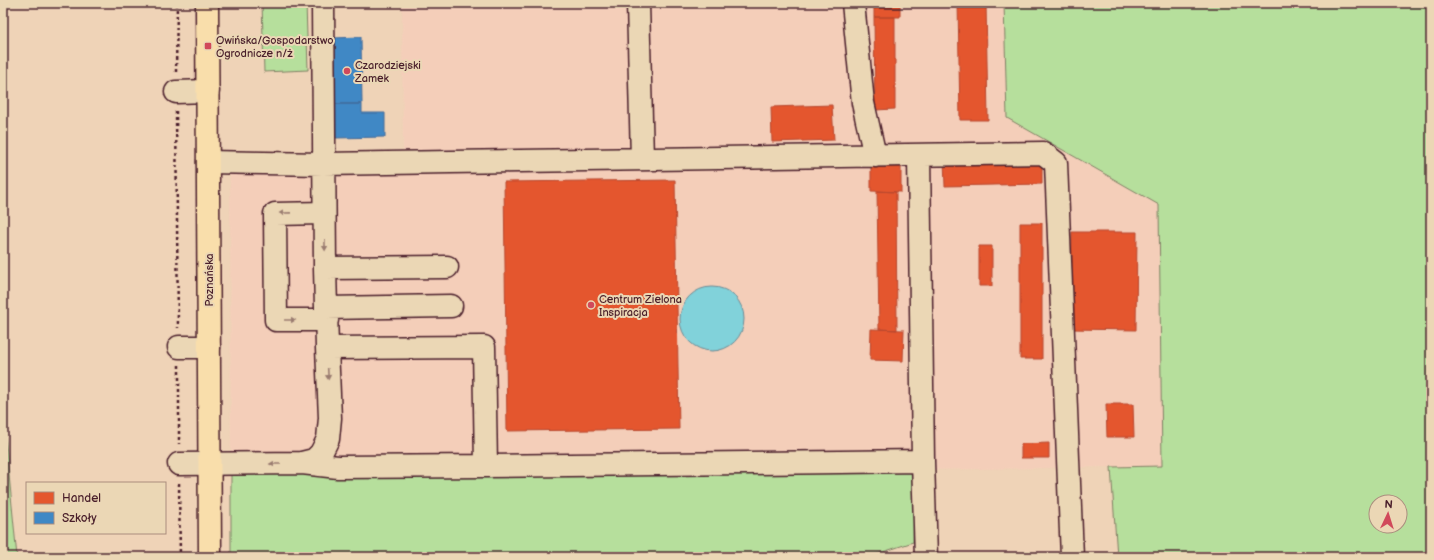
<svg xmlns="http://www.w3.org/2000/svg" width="1434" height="560" font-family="'Balsamiq Sans',sans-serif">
<rect width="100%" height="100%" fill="#efd3b7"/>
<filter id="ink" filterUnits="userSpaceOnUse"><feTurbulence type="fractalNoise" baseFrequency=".025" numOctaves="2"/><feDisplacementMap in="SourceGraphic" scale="8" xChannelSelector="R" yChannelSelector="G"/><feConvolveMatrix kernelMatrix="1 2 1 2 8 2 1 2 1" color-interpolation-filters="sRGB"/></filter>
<g filter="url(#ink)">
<path fill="#f4ceb9" d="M402,3H1004L1007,118L1159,205L1162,466L915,470L231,474L230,173L403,154Z"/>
<path fill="#b6df9c" stroke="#807f64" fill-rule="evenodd" d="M262,3H306L308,70L264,72Z
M1004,3H1431V557H1117L1111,467L1162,466L1159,205L1007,118ZM1376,502H1400V526H1376Z
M3,413L17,557H3Z
M915,470L913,542L868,557H231V474Z"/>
<path fill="#81d2da" stroke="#6b8a94" d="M680 319a32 32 0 1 1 64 0a32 32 0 1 1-64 0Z"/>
<path fill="#e4572e" stroke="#b6462d" d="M874,3H900V17H874Z
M958,3H986L988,120H960Z
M874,17H895V109L875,110Z
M832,105L834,140L772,142L771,107Z
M1042,159V184L945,186L944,160Z
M871,166H901V192L871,191Z
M675,180L679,429L507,431L504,182Z
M877,191L896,192L897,330L879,329Z
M1020,223H1042V359H1020Z
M1072,232H1137L1136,330L1071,329Z
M979,246H992V286H979Z
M871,329L904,330L903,361L870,360Z
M1106,404H1133L1134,437H1107Z
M1049,443V458H1021V444Z"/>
<path fill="#3f88c5" stroke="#426897" d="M361,37L362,104H333L332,38Z
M333,104H362V113H385V137L335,138Z"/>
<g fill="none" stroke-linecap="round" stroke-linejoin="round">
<g stroke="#4a1f2b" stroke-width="25">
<path id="minor" d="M638,3L642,159
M853,3L863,103L875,156
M176,92L208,91
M919,155L923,461L926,557
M208,162L323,164L1043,153L1056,163L1072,557
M324,213L275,214L276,320H327
M325,268L447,267
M326,308L451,306
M179,347H209
M302,463L338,467L486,466L484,347L327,348
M179,464L302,463L314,460L321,453L328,439L330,418L327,348L325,268L323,3
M486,466L923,461"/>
</g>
<g stroke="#4a1f2b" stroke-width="25">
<path id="major" d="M207,3L210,557"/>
</g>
<path stroke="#4a1f2b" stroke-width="2.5" stroke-dasharray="3 3" stroke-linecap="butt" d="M176,72L177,3
M176,111L178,328
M179,365V444
M179,483L180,557"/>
<use href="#minor" stroke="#ebd7b5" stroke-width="22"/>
<use href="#major" stroke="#f9deab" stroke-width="22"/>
</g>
<defs><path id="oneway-solid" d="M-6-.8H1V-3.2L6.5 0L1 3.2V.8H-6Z"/></defs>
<g fill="#9a7b70">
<use href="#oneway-solid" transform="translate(285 213) rotate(179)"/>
<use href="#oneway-solid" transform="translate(325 245) rotate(89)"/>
<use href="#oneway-solid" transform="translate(290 320)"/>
<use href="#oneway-solid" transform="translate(328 374) rotate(87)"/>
<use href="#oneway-solid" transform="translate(275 464) rotate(180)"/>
</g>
</g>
<g fill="#d1495b" stroke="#ebd7b5" stroke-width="1.5">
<rect x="204" y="42" width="8" height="8" rx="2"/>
<circle cx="347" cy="71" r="4"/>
<circle cx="591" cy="305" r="4"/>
</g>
<g text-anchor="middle" stroke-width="4" stroke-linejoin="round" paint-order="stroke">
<g font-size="11" fill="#4a1f2b" stroke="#ebd7b5" text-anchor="start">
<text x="216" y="44">Owińska/Gospodarstwo<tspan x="216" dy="13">Ogrodnicze n/ż</tspan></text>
<text x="355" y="69">Czarodziejski<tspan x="355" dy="13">Zamek</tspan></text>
<text x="599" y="303">Centrum Zielona<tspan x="599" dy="13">Inspiracja</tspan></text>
</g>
<g font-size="11" fill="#4a1f2b" stroke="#ebd7b5">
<text transform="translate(209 280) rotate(-90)" y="4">Poznańska</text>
</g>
</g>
<rect width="1434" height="560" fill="none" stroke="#ebd7b5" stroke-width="16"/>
<rect x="8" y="8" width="1418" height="544" fill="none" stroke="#4a1f2b" stroke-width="1.5" filter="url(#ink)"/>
<rect x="26" y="482" width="140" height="52" fill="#ebd7b5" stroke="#ab8d7e"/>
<rect x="34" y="492" width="20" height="12" fill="#e4572e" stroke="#ab8d7e"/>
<text x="62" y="502" font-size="12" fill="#4a1f2b">Handel</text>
<rect x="34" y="512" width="20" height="12" fill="#3f88c5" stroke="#ab8d7e"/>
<text x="62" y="522" font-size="12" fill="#4a1f2b">Szkoły</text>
<g transform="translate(1388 514) rotate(4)"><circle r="19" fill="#ebd7b5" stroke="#ab8d7e"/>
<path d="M0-3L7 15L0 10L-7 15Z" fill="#d1495b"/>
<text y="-6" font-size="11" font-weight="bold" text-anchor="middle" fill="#4a1f2b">N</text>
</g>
</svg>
